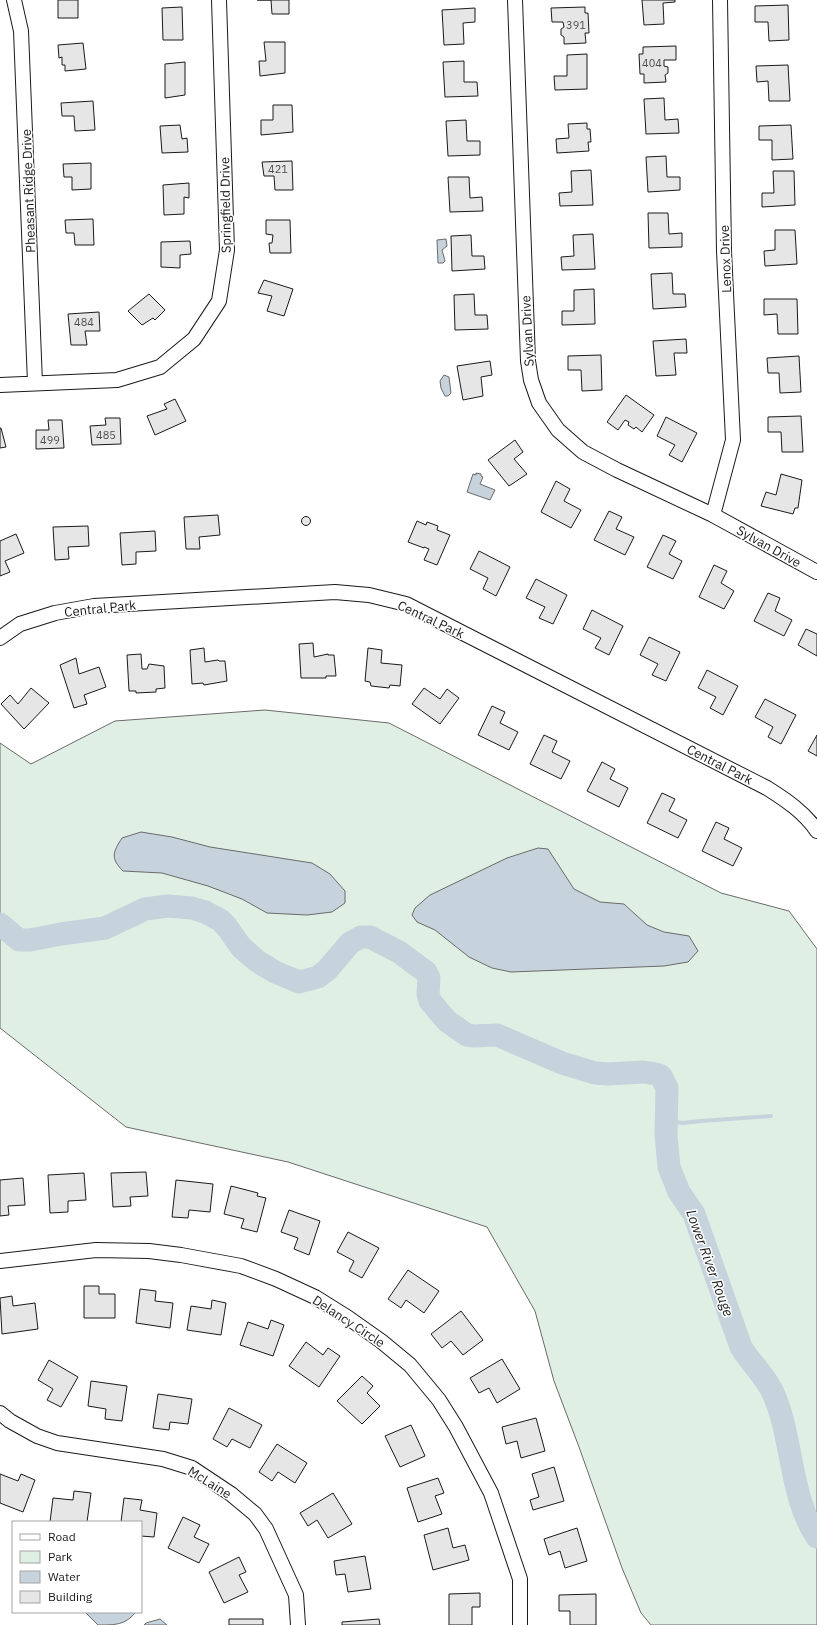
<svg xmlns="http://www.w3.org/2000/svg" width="817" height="1625" font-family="'IBM Plex Sans',sans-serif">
<rect width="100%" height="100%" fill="#fff"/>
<path fill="#e0efe3" stroke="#6a6a6a" d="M265,710L389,723L721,893L789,911L817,949V1625H651L641,1613L622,1568L579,1447L554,1381L535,1311L487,1227L288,1162L126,1127L0,1028V743L31,764L115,721Z"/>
<path fill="#c6d2dc" stroke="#6a6a6a" d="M446,239L447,246L442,250L445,261L443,263H438L437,240Z
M444,375L449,377L451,393L448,396H445L441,388L440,381Z
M476,473L481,474V476L483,477L480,484L495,490L490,500L467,492L473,474L476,475Z
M141,832L172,837L210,847L312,863L330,874L345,891V903L332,912L307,915L267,913L242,899L208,886L162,873L123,871C110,858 113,852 122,838Z
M538,848L548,849L574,889L600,902L624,904L647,925L664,932L689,936L698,951L688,962L664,966L511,972L492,968L469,957L435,930L417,922L412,915L415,908L430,895L507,858Z
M85,1612H136C125,1625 116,1625 98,1625Z
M160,1619L167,1625H144L146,1623Z"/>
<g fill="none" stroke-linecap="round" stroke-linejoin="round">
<path stroke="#c6d2dc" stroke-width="4" d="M666,1121L683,1123L701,1121L771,1116"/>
<path stroke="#c6d2dc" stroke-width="23" d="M0,924L19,940H30L61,934L105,928L145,909L168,906L192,908L205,912L220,920L227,927L241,947L257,961L275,972L299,982L318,977L327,970L350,943L361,937H370L399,952L426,972L429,978L428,994L430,1001L447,1021L467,1035L474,1036L497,1035L562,1063L595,1073L608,1074L643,1072L656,1074L661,1076L667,1088L666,1135L669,1167L679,1192L694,1214L741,1347C751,1364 766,1376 774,1395C793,1439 790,1498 817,1537"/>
</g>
<path fill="#e6e6e6" stroke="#1a1a1a" d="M58,0H78V18H58Z
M257,0H289V14H272L271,0Z
M642,0H675V2L663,3L664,24L644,25Z
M788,5L789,40L769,41L768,22H755V6Z
M182,7L183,40H163L162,8Z
M585,7V13H588L589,33H585L586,43L564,44V37L561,35V29L564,27L563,22H552L551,8Z
M475,8V22L463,23L464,44L444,45L442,10Z
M264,42H285V73L260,76L259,61H266Z
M83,43L86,69L65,71V65H62V57L59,58L58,45Z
M676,46V60H664V66L668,67V73L665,75L666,82L644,83V74H640L639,54H643V47Z
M587,54V89L555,90L554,76H567V55Z
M464,61V82H477L478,96L445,97L443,62Z
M185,62V95L165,98V64Z
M788,65L790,101H769L768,81L757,82L756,66Z
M664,98L665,120L678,119L679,133L646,134L644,99Z
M93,101L95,130L75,131L74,116H62L61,103Z
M273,105H292L293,132L261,135V120H273Z
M466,120L467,141H480V155L448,156L446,121Z
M587,123V129H590L591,142H588L589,151L557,153L556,139L569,138L568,124Z
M180,125L182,139L187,138L188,152L162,153L160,126Z
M791,125L793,159L772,160V140H759V126Z
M666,156L667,177H680V190L648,192L646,157Z
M292,161L293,190H275L274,176H264L262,162Z
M91,163V189L72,190V177H64L63,164Z
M591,170L593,205L560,206L559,193L572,192L571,171Z
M773,171H794L795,205L762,207V193H774Z
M448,177H469L470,198L482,197L483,211L450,212Z
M189,183V198L184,197V214L164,215L163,185Z
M648,213H668L669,234L682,233V247L649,248Z
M93,219L94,245H75L74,233H66L65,220Z
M266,220H290L291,253H270L269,243H272L273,235L266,234Z
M775,230H795L797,264L765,266L764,251L775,250Z
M593,234L595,269L562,270L561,257L574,256L573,235Z
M471,235L472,256H484L485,269L452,271L451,236Z
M190,241L191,254L180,255V268L161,267V242Z
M672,273L673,294H685L686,307L653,309L651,274Z
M264,280L293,289L284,316L267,311L272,296L258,293Z
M594,289L595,324L562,325V311H574V290Z
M149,294L165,310L155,320L153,318L142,325L128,311Z
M474,294L475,315H487L488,329L455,330L454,295Z
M764,299H797L798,334H778L777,314L764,315Z
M99,312L100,331H85L87,345H71L68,314Z
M686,339L687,353H674L676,375L656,376L653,341Z
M601,355L602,390L582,391L581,370H568V356Z
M799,356L801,392L780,393L779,373H768L767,358Z
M490,361L492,375L481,377L483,396L463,400L457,366Z
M626,395L654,415L642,432L636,427L634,429L628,425L629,422L625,420L618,430L607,422Z
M175,399L186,421L155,435L147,416L167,409L164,404Z
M801,416L803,452H782L781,432H768V417Z
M666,417L697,433L682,462L669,455L675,445L657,436Z
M105,418H120L121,444L92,445L90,426L106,425Z
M48,420H62L64,448L36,449V430H49Z
M0,428H1L6,447L0,448Z
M515,440L523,452L514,459L527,474L509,486L488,460Z
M781,474L802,480L798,508H795L793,514L761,506L766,492L776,495Z
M556,481L570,489L564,501L581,510L571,528L541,512Z
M609,511L622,517L616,529L634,537L625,555L594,540Z
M218,515L220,535L199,537L200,549H186L184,517Z
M301.5 521a4.5 4.5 0 1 1 9 0a4.5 4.5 0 1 1-9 0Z
M417,521L426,525L427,522L438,526L437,530L450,535L437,565L424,560L429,549L424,547V548L408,542Z
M88,526L89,546L68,547L69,559L55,560L53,527Z
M155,531L156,551L136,552V564L122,565L120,533Z
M16,534L24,553L5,561L10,572L0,576V541Z
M663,535L676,541L669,554L682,561L673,579L647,567Z
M479,551L510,567L496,596L483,589L488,578L470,569Z
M714,565L727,571L721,583L734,591L724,609L699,597Z
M536,579L567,595L553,624L539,618L545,607L526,598Z
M768,593L780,598L775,611L792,620L784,636L754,621Z
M592,610L623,626L609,655L595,648L601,638L583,629Z
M806,629L817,634V656L798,645Z
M649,637L680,652L666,681L652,675L658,664L640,655Z
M313,643L314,657L328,654V655H334L336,676H326V678H301L299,644Z
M204,648L205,662L218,660L219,661H225L227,681L204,685L203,683L192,684L190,650Z
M368,648L382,650L381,663L402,665L400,686L390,685L389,688L371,686L370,682L365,681Z
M141,654L142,669H147L149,664L164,666L165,688L156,689V692L136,693V691H129L127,655Z
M76,658L79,674L99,667L106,687L84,695L87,704L74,708L60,665Z
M707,670L738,686L723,715L710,708L716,697L698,688Z
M31,688L49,703L24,729L1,704L10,695L18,704Z
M424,688L440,699L447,689L459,698L440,724L412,704Z
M765,699L796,715L781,744L768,737L773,727L755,717Z
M492,706L505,712L500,723L518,732L509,750L478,735Z
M544,735L557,741L552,752L570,761L561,779L530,764Z
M817,735V756L808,751Z
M602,762L615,769L610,779L628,788L619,807L587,791Z
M662,793L675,799L669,811L687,820L678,838L647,823Z
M716,822L729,828L724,839L742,848L733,866L702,851Z
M146,1172L148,1196L130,1197L131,1206L113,1207L111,1173Z
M84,1173L86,1200L68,1201V1212L50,1213L48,1175Z
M23,1178L25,1205L8,1206L9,1215L0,1216V1180Z
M176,1180L213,1184L210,1212L189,1210L188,1218L172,1217Z
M231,1186L258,1193L257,1196L266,1198L257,1232L241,1228L244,1219L224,1214Z
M289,1210L320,1221L309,1255L294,1249L298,1238L281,1232Z
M348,1232L379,1248L362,1278L349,1271L354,1261L337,1252Z
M408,1270L439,1291L424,1313L406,1300L401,1308L388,1299Z
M84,1286H99V1294H115V1318H84Z
M140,1289L156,1291L155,1301L173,1303L170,1328L136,1323Z
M12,1296L13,1306L35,1303L38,1329L2,1334L0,1298Z
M212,1300L226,1303L221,1335L187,1330L191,1306L211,1309Z
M461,1311L483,1340L463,1355L451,1341L442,1348L431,1334Z
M271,1320L284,1325L273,1356L240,1345L248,1322L268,1329Z
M306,1342L323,1355L328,1348L340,1356L319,1387L289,1366Z
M502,1359L520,1389L497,1403L489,1388L479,1393L470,1378Z
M49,1360L78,1377L61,1407L47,1400L53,1389L38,1380Z
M362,1376L373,1386L367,1393L380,1406L362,1424L337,1401Z
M91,1381L127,1386L122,1421L105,1419L106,1409L88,1406Z
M158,1394L192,1399L188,1424L170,1422L169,1430L153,1428Z
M229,1408L262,1425L250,1448L232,1439L227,1447L213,1439Z
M536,1418L545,1451L521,1458L517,1441L506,1444L502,1427Z
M411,1425L425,1456L400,1467L385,1436Z
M277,1444L307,1463L295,1483L278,1472L272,1481L259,1472Z
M554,1467L564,1501L533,1510L530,1500L539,1497L532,1474Z
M0,1474L18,1481L21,1474L35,1480L23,1512L0,1503Z
M438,1478L444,1493L435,1496L442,1514L418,1522L407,1488Z
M74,1491L91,1493L87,1522H50L53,1498L73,1500Z
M333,1493L352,1524L328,1538L317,1520L308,1526L300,1513Z
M124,1498L142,1500L140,1510L157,1513L154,1537L141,1536V1522H121Z
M183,1517L200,1525L194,1537L209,1544L199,1563L168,1548Z
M448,1528L453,1548L465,1545L469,1560L433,1570L424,1535Z
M577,1528L587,1561L565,1568L560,1551L549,1555L544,1539Z
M365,1556L371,1589L348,1592L345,1574L336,1575L334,1561Z
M239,1557L246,1572L239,1575L248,1592L224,1603L209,1572Z
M480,1593V1607H472V1625H449V1594Z
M596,1594V1625H570V1611H559V1595Z
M229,1619H263V1625H229Z
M379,1619L380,1625H342V1622Z"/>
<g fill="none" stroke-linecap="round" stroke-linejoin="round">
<g stroke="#1a1a1a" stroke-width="16">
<path id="minor" d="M14,0L21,31L35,383
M515,0L528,361L531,380L539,403L558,430L583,452L617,470L713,515L817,572
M0,385L117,380L160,367L194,339L219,301L227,250L219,0
M713,515L733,440L724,251L720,0
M0,638L20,624L55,613L94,606L335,592L369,595L406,604L767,788C786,800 804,812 817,831
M0,1261L96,1250L149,1251L181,1255L241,1266L276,1279L315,1297L347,1317L381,1341L410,1365L439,1400L456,1427L491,1493L520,1579V1625
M0,1413L10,1421L37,1436L57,1443L163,1459L192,1468L231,1494L255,1514L266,1529L296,1595L298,1625"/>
</g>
<use href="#minor" stroke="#fff" stroke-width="14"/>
</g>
<g text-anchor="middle" stroke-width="3" stroke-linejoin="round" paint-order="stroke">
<g font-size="11" fill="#4d4d4d">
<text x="576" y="29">391</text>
<text x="652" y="67">404</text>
<text x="278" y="173">421</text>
<text x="84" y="326">484</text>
<text x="106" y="439">485</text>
<text x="50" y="444">499</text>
</g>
<g font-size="13" fill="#1a1a1a" stroke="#fff">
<text transform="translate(28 191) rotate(-92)" y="5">Pheasant Ridge Drive</text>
<text transform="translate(225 205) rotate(-91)" y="5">Springfield Drive</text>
<text transform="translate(725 259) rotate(-92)" y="5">Lenox Drive</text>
<text transform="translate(527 331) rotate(-93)" y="5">Sylvan Drive</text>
<text transform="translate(769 546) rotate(29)" y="5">Sylvan Drive</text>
<text transform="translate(100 608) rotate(-6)" y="5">Central Park</text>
<text transform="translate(431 619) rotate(25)" y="5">Central Park</text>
<text transform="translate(720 764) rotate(27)" y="5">Central Park</text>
<text transform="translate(349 1321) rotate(33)" y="5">Delancy Circle</text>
<text transform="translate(210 1482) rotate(32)" y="5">McLaine</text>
</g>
<g font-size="14" font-style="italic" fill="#1a1a1a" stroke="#fff">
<text transform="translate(710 1263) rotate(70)" y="5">Lower River Rouge</text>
</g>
</g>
<rect x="12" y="1521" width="130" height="92" fill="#ffffff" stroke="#a3a3a3"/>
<rect x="20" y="1534" width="20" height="6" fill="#ffffff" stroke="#a3a3a3"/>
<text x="48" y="1541" font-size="12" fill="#1a1a1a">Road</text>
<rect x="20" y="1551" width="20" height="12" fill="#e0efe3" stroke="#a3a3a3"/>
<text x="48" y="1561" font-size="12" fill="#1a1a1a">Park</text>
<rect x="20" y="1571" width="20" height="12" fill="#c6d2dc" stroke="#a3a3a3"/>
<text x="48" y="1581" font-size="12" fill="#1a1a1a">Water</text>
<rect x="20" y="1591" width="20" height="12" fill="#e6e6e6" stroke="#a3a3a3"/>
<text x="48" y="1601" font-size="12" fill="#1a1a1a">Building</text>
</svg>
